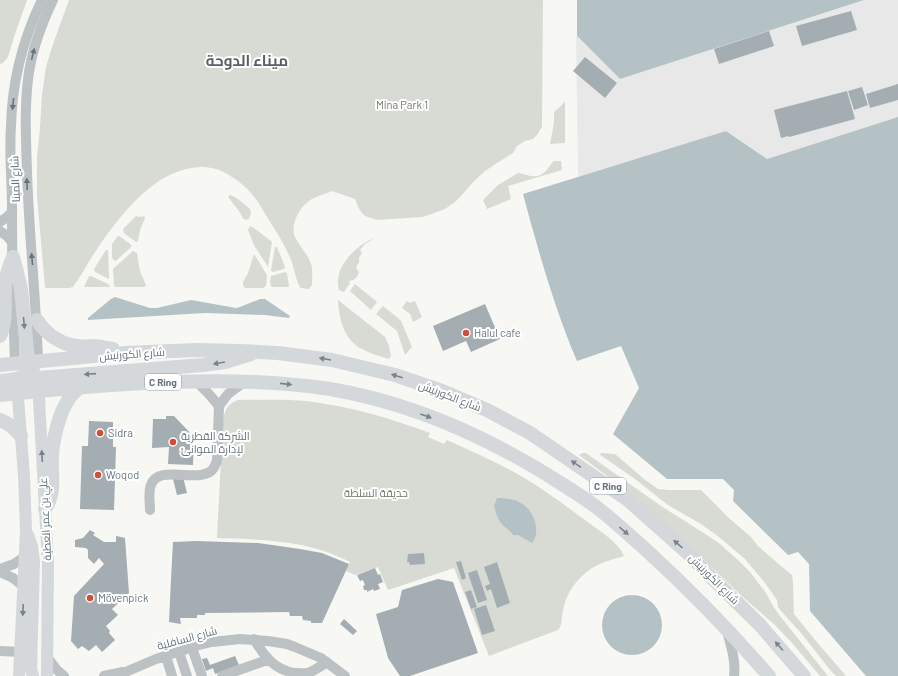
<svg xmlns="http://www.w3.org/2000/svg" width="898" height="676" font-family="Barlow,Cairo,sans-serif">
<rect width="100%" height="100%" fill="#f7f7f4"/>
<path fill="#e8e8e8" d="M864,0H898V117L767,159L726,131L578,177L576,36L620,79Z"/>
<path fill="#d7dbd4" d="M0,0H27L15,34L8,57L3,63L0,64Z
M69,0H543L542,127L537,135L533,139L525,141L517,146L513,153L497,163L485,171L472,183L462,195L455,202L445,209L429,215L422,217L377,220L365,216L362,213L358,207L355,199L332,191C324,195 315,196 309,201C299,208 290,225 295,237C299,246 308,254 311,264C313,269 312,279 312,285L309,289L301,288C297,285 294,267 291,260C284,242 271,224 261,207C252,192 243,183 227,174C219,169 211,167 201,167C157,168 124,211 101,243C91,257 83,273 73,287L69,288H46L45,287L37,196V157L40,128L42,95L46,67L52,47Z
M565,101V143L550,144L554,123V112L562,105Z
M554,161H561L562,170L508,186L511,199L487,209L483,200L498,185L518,173C528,174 536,181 546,171C549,168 550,164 554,161Z
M230,195C237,197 244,204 250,209L251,213L249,219L246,220L243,218L239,211L228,197Z
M136,216L139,217L144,216L145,218L140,230L138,241L136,242L124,233L123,230L124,228Z
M250,226L254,228L272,242L268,267L254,245L248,230Z
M118,236H119L130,244L132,246L116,261H115L112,258V244Z
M375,238L365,244L360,250L362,253L359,258V263L357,265L356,268L359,272C357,278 355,280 349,281L350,283L344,292L339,290C332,268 357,244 375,238Z
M275,247H277L285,267L284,269L272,272L271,270Z
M106,250H108L109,274V279L95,272L94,269Z
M133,251L137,253L140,271L146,285L145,287H115L114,285L113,269Z
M254,254L267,275L266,286L263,288H245L243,285V282L248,273Z
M285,272L287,273L289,286V287H272L271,286L270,281L271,276Z
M89,276H91L108,284L110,287H84Z
M355,284L377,302L371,310L350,291Z
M338,300L385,337L389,346L391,356L389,359C380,356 371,354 362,349C344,340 339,319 338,300Z
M407,301L410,303L415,301L422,317L413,322L410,314L402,308Z
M383,306L398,318L401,321L412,347L405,355L397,331L376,314Z
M238,400C261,400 283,399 306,401C348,406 390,418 430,433L428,437L444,444L447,440C474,452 501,464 526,479C548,492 568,508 589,523C600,531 619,543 624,556C614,559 602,562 592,568C578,577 566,593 563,610C561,616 563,625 558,630L489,656L454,568L388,590L378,567L355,575L346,571L350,562C342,558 333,554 324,551C291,540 252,539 217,538L223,419C226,408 228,404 238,400Z
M583,453H586L590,456L661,506L710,537L720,544L740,562L750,572L766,593L773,606L780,616L828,676H820L792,643L775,625L744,598L684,541L627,492L603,473L579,455Z
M602,453L615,454L644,479L658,489L668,490H701L730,519L751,537L758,546L781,566L792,575L793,582L794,614L815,640L846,676H836L831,671L801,633L781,611L778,607L777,600L765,583L745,559L719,537L701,524L668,505L635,479L599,454Z"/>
<path fill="#b5c2c5" d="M577,0H864L620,79L577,36Z
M898,117V676H866L810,611L809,564L798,552L788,555L733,501L734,490L723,479H667L613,434L639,388L621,346L577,361C554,307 538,250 523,194L726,131L767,159Z
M115,297L150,308H157L191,300L236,308L240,307L260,299H265L290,316L289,318L265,315L205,313L88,320V318L111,299Z
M497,498C504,498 513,499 519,502C533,508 542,531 532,543L518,535H513C509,529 506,529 502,524C497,519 496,512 494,506Z
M602 625a30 30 0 1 1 60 0a30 30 0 1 1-60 0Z"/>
<path fill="#a4adb1" d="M851,11L857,30L802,46L796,26Z
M769,31L774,46L719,64L714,49Z
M585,57L617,83L605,98L573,71Z
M898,84V100L870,108L866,94Z
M862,87L868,105L854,110L848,91Z
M847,91L855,119L789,137L788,136L781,138L774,110Z
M485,304L500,339L471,352L466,341L443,351L433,326Z
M166,416H174L194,437L193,465L168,464L169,447L152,448L153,419H166Z
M89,421L113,422V447H116L114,510L80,509L82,446H88Z
M183,477L187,493L177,495L173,479Z
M90,530L95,533L93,535L104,542H116V536L125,538L129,593L112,609L118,615L106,626L110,631L109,633L115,640L102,652L96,645L89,651L82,646L78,649L71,641L74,596L104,564L99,558L94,564L88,558V550L86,548L75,547V540L83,538Z
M196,541L258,543L300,549L322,553L349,564L322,623H311V621L303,620L302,616H290L289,612L205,613V615H197V618H180L181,624L169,622L171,579L173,542Z
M424,553L425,564L410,565L409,562H407L408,554Z
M461,561L466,578L462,580L456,562Z
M497,562L510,603L497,608L491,589L487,591L485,586L490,584L484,567Z
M375,568L378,575L380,574L383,582L378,584L380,589L374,591L373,589L367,592V590H364L363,586L365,585L363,580L360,581L357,575Z
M477,570L487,600L478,603L468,573Z
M438,579L453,582L478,653L410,676H400L388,658L376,614L398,607L402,590Z
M471,590L477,607L471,609L465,592Z
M486,605L495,631L482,635L474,609Z
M344,619L357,631L353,635L340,624Z
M235,656L239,665L215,674L213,668L206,671L202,659L207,658L210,665Z"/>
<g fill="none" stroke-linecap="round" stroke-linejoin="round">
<path stroke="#bcc1c4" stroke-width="10" d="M0,222L7,217L12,212
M0,231L7,236L12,242
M38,361C36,298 29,235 27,172C26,139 24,105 29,72C33,47 42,23 53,0
M15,363C13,312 12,260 12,208C12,181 9,153 11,126C12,82 23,39 42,0
M196,381L208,393L219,406
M150,510C150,503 148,492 151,485C158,464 196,483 211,471C214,469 215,465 217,461L219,406L228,394L240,385L247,382
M0,569L14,564L24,557
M0,572L13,578L24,587
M727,631C731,646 736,661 734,676
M254,639C266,660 280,676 308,673C314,671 321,666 327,662
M192,648L202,676
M0,651L21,652
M179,652L187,676
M166,656L172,676
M47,657L57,670L64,676
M104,676L123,672
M116,676L156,659L199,645L212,642L240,639L268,641L287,644L295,647L321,658L345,676
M222,676L267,660"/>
<path stroke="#d4d8da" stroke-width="12" d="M38,381L48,564L47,676
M17,384L24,476L26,531L19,676
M28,535L32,546L34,562L31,669L33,676"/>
<path stroke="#d4d8da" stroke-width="14" d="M13,257L16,268L21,289L29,371
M37,320C46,334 61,345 78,346C83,347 89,346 94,346C100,346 107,348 113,349
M0,336C7,320 4,302 5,285C6,275 9,266 13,257
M0,365L125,353L197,350L240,351L278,353L332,360L395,375L442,391L487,410L530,433L628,500L691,556L712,578L760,625L804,676
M0,381C12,380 23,379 33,370
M18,393C23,386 29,381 38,378L203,365L225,362L251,354
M0,395C56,389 113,384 169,382C223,380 277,381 330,389C413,403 492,439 562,484C573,491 584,498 595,506C612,519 628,534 644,548C688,588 730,631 769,676
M0,420C9,423 15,429 21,436
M45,509C56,492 51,477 52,458C52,443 59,414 67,402C70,396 74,392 79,388"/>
</g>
<defs><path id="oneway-solid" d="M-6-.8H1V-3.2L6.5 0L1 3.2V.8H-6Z"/></defs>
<g fill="#65757c">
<use href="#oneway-solid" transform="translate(33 54) rotate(-76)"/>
<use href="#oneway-solid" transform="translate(13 104) rotate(96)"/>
<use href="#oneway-solid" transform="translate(27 184) rotate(-92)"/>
<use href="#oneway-solid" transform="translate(32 259) rotate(-95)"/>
</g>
<g fill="#76848a">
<use href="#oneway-solid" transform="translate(24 323) rotate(85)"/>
<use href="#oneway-solid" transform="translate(325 359) rotate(-170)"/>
<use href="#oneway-solid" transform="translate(219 363) rotate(170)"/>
<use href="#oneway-solid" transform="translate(90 374) rotate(176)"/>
<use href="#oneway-solid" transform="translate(397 376) rotate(-163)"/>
<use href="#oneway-solid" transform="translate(286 384) rotate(6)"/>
<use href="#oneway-solid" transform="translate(426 416) rotate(20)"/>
<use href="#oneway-solid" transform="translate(42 456) rotate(-93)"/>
<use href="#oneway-solid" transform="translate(576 464) rotate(-145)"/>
<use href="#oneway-solid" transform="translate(624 531) rotate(40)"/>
<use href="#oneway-solid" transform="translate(678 544) rotate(-138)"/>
<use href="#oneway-solid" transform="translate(23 610) rotate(93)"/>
<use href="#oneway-solid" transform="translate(779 646) rotate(-131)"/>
</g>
<g fill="#d34d39" stroke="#fff" stroke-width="1.5">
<circle cx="466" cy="333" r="4"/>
<circle cx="100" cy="433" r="4"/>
<circle cx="173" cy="442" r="4"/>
<circle cx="98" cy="475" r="4"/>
<circle cx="90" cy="598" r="4"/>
</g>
<g text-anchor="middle" stroke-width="4" stroke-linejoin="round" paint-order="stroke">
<g fill="#fff" stroke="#939ea3" stroke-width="1">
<rect x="145" y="374" width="36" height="16" rx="3"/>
<rect x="590" y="478" width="36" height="16" rx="3"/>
</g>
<g font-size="10" font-weight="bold" fill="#65757c">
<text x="163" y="386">C Ring</text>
<text x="608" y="490">C Ring</text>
</g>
<g font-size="11" fill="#6d7a67" stroke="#fff">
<text x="402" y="109">Mina Park 1</text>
<text x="376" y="497">حديقة السلطة</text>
</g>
<g font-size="11" fill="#65757c" stroke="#fff">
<text transform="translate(15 179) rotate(-92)" y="4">شارع المينا</text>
<text transform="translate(132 354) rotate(-4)" y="4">شارع الكورنيش</text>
<text transform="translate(450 396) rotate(21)" y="4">شارع الكورنيش</text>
<text transform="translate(45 519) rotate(-93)" y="4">علي بن عمر العطية</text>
<text transform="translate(714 579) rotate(45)" y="4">شارع الكورنيش</text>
<text transform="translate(187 638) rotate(-15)" y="4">شارع السافلية</text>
</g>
<g font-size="11" fill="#65757c" stroke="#fff" text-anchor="start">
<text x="474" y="337">Halul cafe</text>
<text x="108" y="437">Sidra</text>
<text x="181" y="440">الشركة القطرية<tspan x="181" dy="13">لإدارة الموانئ</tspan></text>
<text x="106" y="479">Woqod</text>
<text x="98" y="602">Mövenpick</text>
</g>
<g font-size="15" font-weight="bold" fill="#566268" stroke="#fff">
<text x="247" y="66">ميناء الدوحة</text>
</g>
</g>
</svg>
